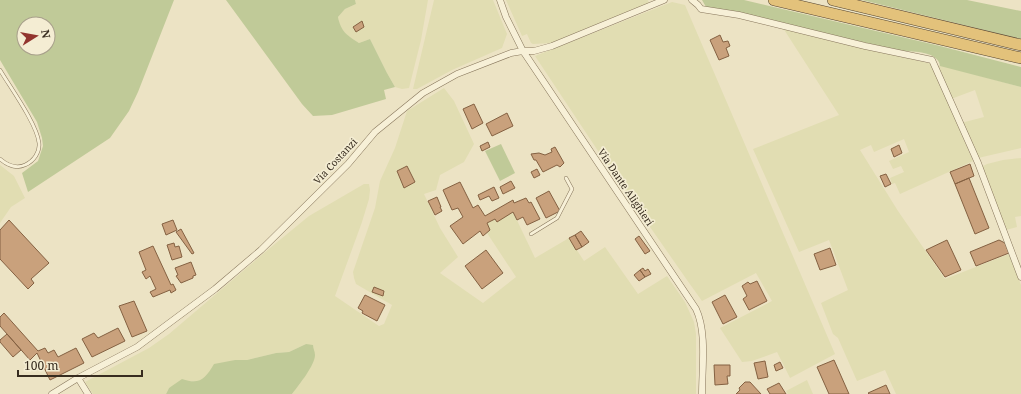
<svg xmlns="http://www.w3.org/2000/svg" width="1021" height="394" font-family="'Noto Serif',serif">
<rect width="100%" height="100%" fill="#ece3c4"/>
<path fill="#e1ddb2" d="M355,0H428L421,40L409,88L402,89L395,87L387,73L370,39L359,43L348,36L340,27L338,17L345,9L356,4Z
M434,0H493L507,34L502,48L452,70L417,89H413Z
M506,0H648L649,5L553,43L533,44L531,43L527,34L522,36Z
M672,2L685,5L835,354L790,378L777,352L752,361L742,362L720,328L772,301L756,273L702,301L687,280L618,181L535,56Z
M783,28L932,64L973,161L900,194L895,183L892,184L890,178L904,172L901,166L893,169L889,161L909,152L904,139L874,152L871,145L860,150L898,211L945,279L1009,254L1021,285V394H896L885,370L857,381L838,338L833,334L821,303L848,290L829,240L799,252L753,149L839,115Z
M940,65L1021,87V148L978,158L961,123L984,117L975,90L951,99L938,67Z
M444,88L454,101L474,144L464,162L440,175L436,190L424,194L440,228L458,257L440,273L483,303L516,277L487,233L490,230L487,223L495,219L497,222L513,212L535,258L569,238L584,261L605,247L638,294L667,276L685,302L694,322L696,334V394H292L304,378L306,344L289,352L276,353L247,360H235L200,381H189L169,388L166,394H93L85,382L149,348L169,334L270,248L309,216L364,184H369L370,190L369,199L362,222L335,296L379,326L384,324L392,305L356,284L354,278L353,272L375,208L380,181L395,148L407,111Z
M1021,158V216L1015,217L1017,227L1006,230L981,167L987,164L1003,160Z
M0,165L14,176L25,198L11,207L0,223Z
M807,380L813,394H788L786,391Z"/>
<path fill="#c0ca98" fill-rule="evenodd" d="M0,0H174L138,92L129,111L110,138L28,192L22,173L38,161L43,146L42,138L37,122L0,60ZM24,24H48V48H24Z
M226,0H355L356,4L345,9L338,17C341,32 347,35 359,43L370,39L387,73L395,87L384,90L386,99L332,115L313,116L302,104Z
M702,0H744L940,46L1021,67V87L940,66C939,52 913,51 902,51L706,7Z
M862,0H967L1021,11V39Z
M501,144L515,173L500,181L485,151Z
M306,344L313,345C313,348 315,352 315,355C315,365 299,385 292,394H166L169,388L182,379C200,385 205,379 214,364L235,360H247L276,353L289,352Z"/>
<path fill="#c9a17c" stroke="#846142" d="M362,21L364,27L356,32L353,27Z
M720,35L723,42L728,41L730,46L726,48L729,56L719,60L710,40Z
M474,104L483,123L472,129L463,109Z
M507,113L513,126L492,136L486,124Z
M488,142L490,147L482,151L480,146Z
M899,145L902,153L894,157L891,149Z
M555,147L564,163L560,167L557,165L543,172L536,160H534L531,154L539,153L545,155L552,152L551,149Z
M970,164L974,176L955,184L950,172Z
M407,166L415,182L404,188L397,171Z
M537,169L540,175L534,178L531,172Z
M886,174L891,184L885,187L880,176Z
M969,178L989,228L975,234L955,184Z
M511,181L515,188L503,194L500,187Z
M460,182L473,208L478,205L485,216L513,200L514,203L526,198L529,203L531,202L540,219L527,225L523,217L517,220L513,212L497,222L495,219L487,223L490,230L483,236L480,231L463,244L450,226L463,217L458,208L452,210L443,190Z
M494,187L499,198L492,201L489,196L480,200L478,195Z
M549,191L560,211L546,218L536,198Z
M437,197L441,207H440L442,211L435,215L428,201Z
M9,220L49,263L31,279L34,283L28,289L0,259V230Z
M173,220L177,230L166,235L162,224Z
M181,229L194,253L192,254L176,232Z
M581,231L589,242L582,247L575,235Z
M575,235L582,247L576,250L569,238Z
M639,236L650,251L645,254L635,239Z
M947,240L961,270L945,277L926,250Z
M999,240L1005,243L1009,253L976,266L970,252Z
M174,243L175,247L179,246L182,257L172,260L167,245Z
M153,246L171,285L173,284L176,290L171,293L170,290L153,297L150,292L156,289L150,276L146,279L142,272L146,270L139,252Z
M830,248L836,265L820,270L814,254Z
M486,250L503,273L482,289L465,266Z
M191,262L196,275L193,276V278L181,283L176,276L178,275L175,268Z
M643,268L645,271L648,269L651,274L645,277L640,270Z
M640,270L645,277L639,281L634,275Z
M757,281L767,301L749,310L743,299L747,296L742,286L748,282L750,284Z
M374,287L384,291L383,296L372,292Z
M365,295L385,305L377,321L362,313L363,311L358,308Z
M725,295L737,317L723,324L712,302Z
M134,301L147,331L132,337L119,306Z
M4,313L38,351L45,348L48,353L54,350L58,357L76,348L84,363L50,380L37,353L30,360L0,326V317Z
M118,328L125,341L92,357L82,339L94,333L98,338Z
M7,334L21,350L13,357L0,342V340Z
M834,360L849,394H829L817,367Z
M765,361L768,377L758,379L754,363Z
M780,362L783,368L776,371L774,365Z
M714,365H730V376H727L728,384L715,385Z
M745,382H750L761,394H736L740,390L739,388Z
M779,383L786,394H770L767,389Z
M886,385L890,394H869L868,393Z"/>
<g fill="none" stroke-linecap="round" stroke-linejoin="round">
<g stroke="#86755b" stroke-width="4">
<path id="service" d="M0,70C10,87 37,124 39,143C40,152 34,161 25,165C16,169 7,165 0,159
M531,234L557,218L572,189L566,178"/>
</g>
<g stroke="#86755b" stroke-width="7">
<path id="minor" d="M500,0L506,17L523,51L696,309C707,332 702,368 702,394
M692,0L698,5L701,9L739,15L865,46L932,60L978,163L1021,277
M78,378L88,394
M52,394L78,378L137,347L215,289L261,250L348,164L375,132L423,93L457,74L511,53L523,51H534L552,46L664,0"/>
</g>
<g stroke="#54432f" stroke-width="12">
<path id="trunk" d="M774,0L1021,58
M833,0L1021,45"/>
</g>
<use href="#service" stroke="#f7f0d7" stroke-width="3"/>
<use href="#minor" stroke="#f7f0d7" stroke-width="6"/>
<use href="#trunk" stroke="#e3c27b" stroke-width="11"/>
</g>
<g text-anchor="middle" stroke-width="3.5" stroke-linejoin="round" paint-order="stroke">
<g font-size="10" fill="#372c1f" stroke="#f4edd3">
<text transform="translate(335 161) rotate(-47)" y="4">Via Costanzi</text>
<text transform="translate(626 187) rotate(56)" y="4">Via Dante Alighieri</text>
</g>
</g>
<g transform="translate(36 36) rotate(79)"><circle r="19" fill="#f4edd3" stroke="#a8a08b"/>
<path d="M0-3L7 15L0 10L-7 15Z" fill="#92352e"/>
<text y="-6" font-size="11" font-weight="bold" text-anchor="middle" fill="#372c1f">N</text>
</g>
<path d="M18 370v6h124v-6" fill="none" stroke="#372c1f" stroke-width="2"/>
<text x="24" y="370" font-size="12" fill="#372c1f" stroke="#f4edd3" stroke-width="3" paint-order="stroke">100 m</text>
</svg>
